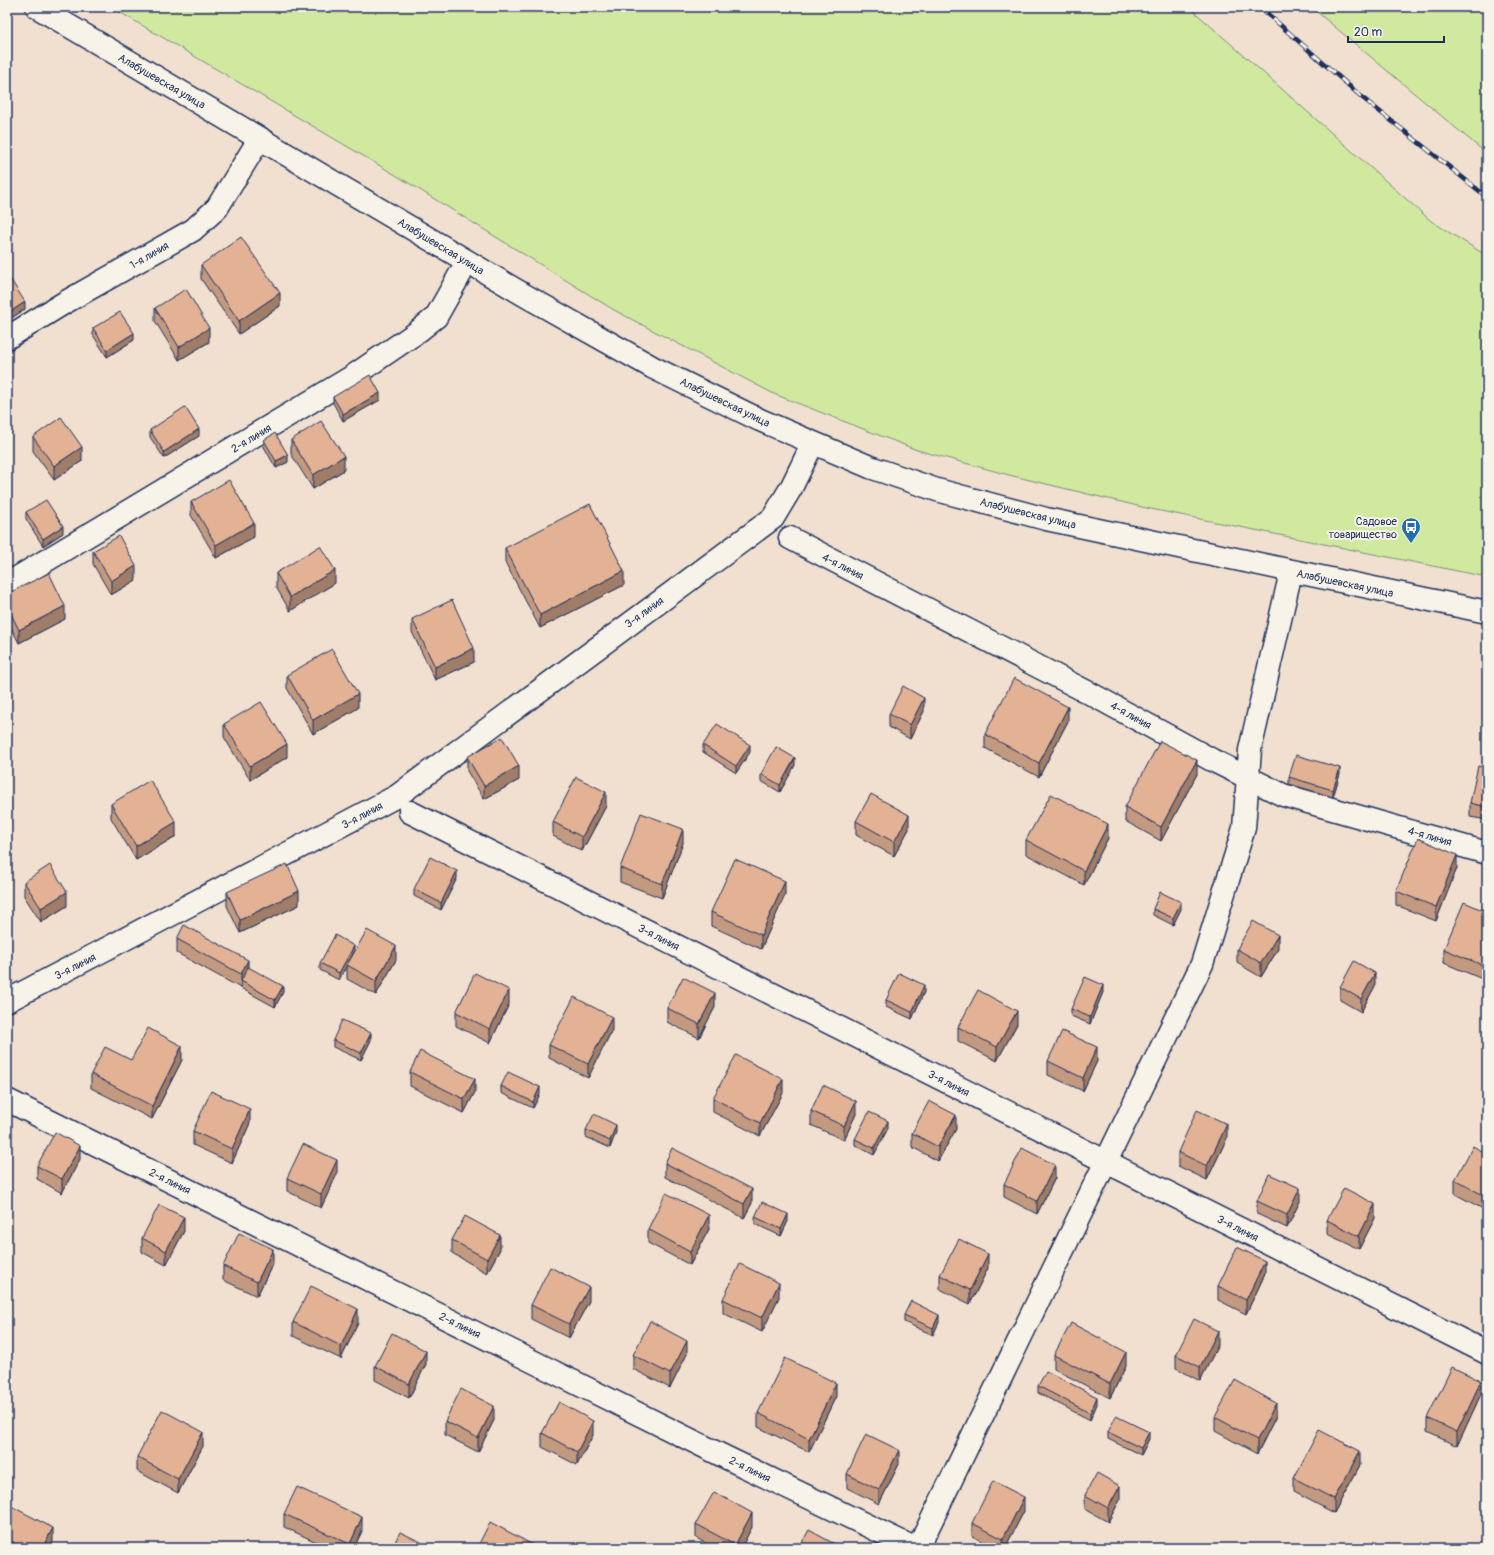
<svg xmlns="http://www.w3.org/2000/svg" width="1494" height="1555" font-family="Pangolin,sans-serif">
<rect width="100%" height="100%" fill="#f1e0cf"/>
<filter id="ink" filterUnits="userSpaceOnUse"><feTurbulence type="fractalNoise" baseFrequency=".025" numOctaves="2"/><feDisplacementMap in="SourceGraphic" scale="8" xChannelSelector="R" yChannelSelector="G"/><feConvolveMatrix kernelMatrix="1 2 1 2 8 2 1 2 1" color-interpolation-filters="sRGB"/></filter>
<g filter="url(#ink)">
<path fill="#d1e99f" stroke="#768c7e" d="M111,7H1189L1431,221L1487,256V577L1146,508L1009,475L917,450L774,394L614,310L399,177Z
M1311,7H1487V154Z"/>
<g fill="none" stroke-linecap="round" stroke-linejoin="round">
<g stroke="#1b2f5e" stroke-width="25">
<path id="minor" d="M37,7L526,296L652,367L760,420L870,467L937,490L1046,519L1487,612
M7,338L64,303L193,230L217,208L260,138
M790,538L1093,695L1212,760L1283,795L1487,853
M7,584L350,378L416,333L436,317L467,262
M410,812L1487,1353
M7,1001L397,796L773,518L791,488L813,443
M7,1100L727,1458L914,1548
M918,1548L1202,964L1244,828L1250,750L1291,572"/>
</g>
<use href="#minor" stroke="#f7f3e8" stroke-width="22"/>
<g stroke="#1b2f5e" stroke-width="4.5">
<path id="rail" d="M1260,7L1364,99L1487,197"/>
</g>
<use href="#rail" stroke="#f7f3e8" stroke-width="3" stroke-dasharray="9" stroke-linecap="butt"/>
</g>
<path fill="#c39980" stroke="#1b2f5e" d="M201,265L280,306L239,334L201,279Z
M7,274L25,309L10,319L7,314Z
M155,308L209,342L179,360L155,321Z
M93,328L134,340L107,357L93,335Z
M333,397L380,400L343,421L333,403Z
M150,430L199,436L164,458L150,437Z
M33,437L82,461L54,480L33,451Z
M264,440L288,462L276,468L264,447Z
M291,440L344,470L313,489L291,454Z
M191,502L254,537L216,558L191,515Z
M26,512L63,533L43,546L26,519Z
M505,548L624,585L540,628L505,562Z
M93,551L136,580L111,595L93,564Z
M276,573L335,583L290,611L276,587Z
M7,594L65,619L19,643L7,620Z
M412,619L474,662L435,680L412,632Z
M287,675L358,708L313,734L287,688Z
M924,711L910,739L889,727V714Z
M1068,721L1039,777L985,748V734Z
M224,724L287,757L250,780L224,737Z
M703,745L750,752L736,773L703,752Z
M467,757L519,780L484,799L467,771Z
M795,765L780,792L761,781V774Z
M1487,768V820L1470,817V803Z
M1197,774L1161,841L1125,821V807Z
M1340,774L1333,797L1289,784V777Z
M111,804L176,836L136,860L111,818Z
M606,806L582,851L553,836V822Z
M856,821L909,829L894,856L856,835Z
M1108,838L1084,885L1026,854V840Z
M683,843L662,898L620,882V868Z
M1457,868L1436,921L1396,905V891Z
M457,878L441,910L414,896V889Z
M24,882L67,906L41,922L24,896Z
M227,892L299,905L240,933L227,906Z
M785,895L761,949L711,926V912Z
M1153,909H1181L1173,925L1153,915Z
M1487,912V981L1444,963V949Z
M177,939L248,967L283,992L275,1007L177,953Z
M1237,949H1278L1261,977L1237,963Z
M354,952L339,980L320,970V963Z
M396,960L376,995L347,979V965Z
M1375,986L1361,1012L1340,1000V987Z
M924,992L912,1019L886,1007V1000Z
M1103,992L1090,1024L1071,1016V1009Z
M509,1004L490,1043L456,1026V1012Z
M715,1007L699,1038L667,1022V1008Z
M1017,1024L997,1061L958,1041V1027Z
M612,1030L588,1078L549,1058V1045Z
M333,1040H371L361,1060L333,1047Z
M131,1060H182L152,1119L91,1088V1074Z
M1048,1061H1097L1083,1091L1048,1075Z
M410,1072L475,1092L464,1113L410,1086Z
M501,1086L540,1094L533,1108L501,1093Z
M783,1093L760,1136L713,1112V1098Z
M811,1111L856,1114L844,1140L811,1125Z
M250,1123L232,1163L193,1145V1131Z
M888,1128L874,1155L855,1145V1139Z
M956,1129L938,1161L912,1147V1133Z
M586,1130L616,1132L610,1148L586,1137Z
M1227,1138L1207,1180L1178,1166V1152Z
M1487,1154V1211L1455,1194V1180Z
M80,1159L62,1193L37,1179V1166Z
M665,1163L752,1203L744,1218L665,1177Z
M337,1174L321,1208L287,1191V1178Z
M1055,1178L1037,1214L1004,1197V1184Z
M1257,1201H1300L1287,1228L1257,1214Z
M755,1217L788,1221L781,1236L755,1224Z
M1375,1218L1359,1249L1327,1234V1220Z
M648,1229H709L690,1265L648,1243Z
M184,1231L166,1265L142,1252V1238Z
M452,1240L500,1249L487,1273L452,1253Z
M273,1263L257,1296L223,1280V1266Z
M988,1268L970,1304L940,1289V1275Z
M1265,1274L1246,1314L1218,1300V1286Z
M779,1297L762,1332L723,1313V1299Z
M589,1301L569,1338L531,1319V1305Z
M904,1315L939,1322L933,1335L904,1322Z
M293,1322L358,1323L341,1359L293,1336Z
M1218,1345L1200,1381L1176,1368V1355Z
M687,1354L670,1388L633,1369V1355Z
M1054,1355L1126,1366L1110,1398L1054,1369Z
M426,1364L409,1398L375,1380V1366Z
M1038,1386L1097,1404L1090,1420L1038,1393Z
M1481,1394L1457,1446L1427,1432V1418Z
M836,1396L809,1452L758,1427V1413Z
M1276,1416L1257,1454L1215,1431V1417Z
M494,1420L478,1452L445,1435V1421Z
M1108,1432L1149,1439L1141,1455L1108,1439Z
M542,1433L593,1435L577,1465L542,1447Z
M203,1446L178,1493L137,1471V1457Z
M899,1464L879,1504L847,1488V1474Z
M1360,1465L1334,1513L1294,1492V1478Z
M1085,1495L1120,1500L1108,1522L1085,1509Z
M7,1508L53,1541L49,1548H7Z
M1024,1511L1005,1548H995L972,1536V1523Z
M284,1514L362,1531L354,1548H329L284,1527Z
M696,1524L752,1527L741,1548H715L696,1538Z"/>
<path fill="#9f7d68" stroke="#1b2f5e" d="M280,293V306L239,334V321Z
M25,302V309L10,319V312Z
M209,328V342L179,360V347Z
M134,333V340L107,357V350Z
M380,393V400L343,421V414Z
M199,429V436L164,458V452Z
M82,447V461L54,480V466Z
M288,455V462L276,468V461Z
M344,456V470L313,489V475Z
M254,523V537L216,558V545Z
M63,526V533L43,546V539Z
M136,566V580L111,595V581Z
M335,570V583L290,611V597Z
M624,571V585L540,628V615Z
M65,606V619L19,643V630Z
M474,648V662L435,680V667Z
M358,694V708L313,734V720Z
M924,698V711L910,739V725Z
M1068,707V721L1039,777V763Z
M287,744V757L250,780V766Z
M750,745V752L736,773V766Z
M795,758V765L780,792V785Z
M1197,760V774L1161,841V827Z
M519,766V780L484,799V786Z
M1340,768V774L1333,797V790Z
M606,792V806L582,851V837Z
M909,815V829L894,856V842Z
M176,822V836L136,860V846Z
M1108,824V838L1084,885V871Z
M683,829V843L662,898V884Z
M1457,855V868L1436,921V907Z
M457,871V878L441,910V903Z
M785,881V895L761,949V935Z
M299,891V905L240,933V920Z
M67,892V906L41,922V908Z
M1181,902V909L1173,925V918Z
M1278,935V949L1261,977V963Z
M354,946V952L339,980V973Z
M396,946V960L376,995V981Z
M248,960V973L241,981V988V974Z
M1375,973V986L1361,1012V999Z
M924,985V992L912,1019V1012Z
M1103,985V992L1090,1024V1017Z
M283,986V992L275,1007V1000Z
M509,990V1004L490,1043V1029Z
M715,993V1007L699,1038V1024Z
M1017,1011V1024L997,1061V1047Z
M612,1017V1030L588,1078V1064Z
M371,1033V1040L361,1060V1053Z
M182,1046V1060L152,1119V1106Z
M1097,1047V1061L1083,1091V1078Z
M475,1079V1092L464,1113V1099Z
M783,1079V1093L760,1136V1123Z
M540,1087V1094L533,1108V1102Z
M856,1101V1114L844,1140V1126Z
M250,1109V1123L232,1163V1149Z
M956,1115V1129L938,1161V1147Z
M888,1121V1128L874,1155V1148Z
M1227,1124V1138L1207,1180V1166Z
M616,1125V1132L610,1148V1141Z
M80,1146V1159L62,1193V1179Z
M337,1160V1174L321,1208V1194Z
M1055,1165V1178L1037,1214V1201Z
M1300,1188V1201L1287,1228V1215Z
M752,1189V1203L744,1218V1204Z
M1375,1204V1218L1359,1249V1236Z
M788,1214V1221L781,1236V1229Z
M709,1215V1229L690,1265V1252Z
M184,1217V1231L166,1265V1251Z
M500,1235V1249L487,1273V1259Z
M273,1249V1263L257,1296V1282Z
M988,1254V1268L970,1304V1290Z
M1265,1261V1274L1246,1314V1300Z
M779,1283V1297L762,1332V1318Z
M589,1287V1301L569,1338V1324Z
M358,1309V1323L341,1359V1346Z
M939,1315V1322L933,1335V1328Z
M1218,1331V1345L1200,1381V1367Z
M687,1341V1354L670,1388V1374Z
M426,1351V1364L409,1398V1384Z
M1126,1352V1366L1110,1398V1384Z
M1481,1381V1394L1457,1446V1432Z
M836,1383V1396L809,1452V1439Z
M1097,1397V1404L1090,1420V1413Z
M1276,1403V1416L1257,1454V1440Z
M494,1406V1420L478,1452V1438Z
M593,1421V1435L577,1465V1452Z
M203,1432V1446L178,1493V1479Z
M1149,1432V1439L1141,1455V1448Z
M899,1450V1464L879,1504V1490Z
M1360,1451V1465L1334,1513V1499Z
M1120,1486V1500L1108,1522V1508Z
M1024,1497V1511L1005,1548H1003V1539Z
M752,1513V1527L741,1548H735V1545Z
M362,1517V1531L354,1548H350V1544Z
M53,1528V1541L49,1548H42Z"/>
<path fill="#e3b295" stroke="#1b2f5e" d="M241,237L280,293L239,321L201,265Z
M7,274L25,302L10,312L7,308Z
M186,289L209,328L179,347L155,308Z
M120,312L134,333L107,350L93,328Z
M370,375L380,393L343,414L333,397Z
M185,407L199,429L164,452L150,430Z
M61,417L82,447L54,466L33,437Z
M321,421L344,456L313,475L291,440Z
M275,433L288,455L276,461L264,440Z
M229,480L254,523L216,545L191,502Z
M46,500L63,526L43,539L26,512Z
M590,504L624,571L540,615L505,548Z
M119,536L136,566L111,581L93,551Z
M320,546L335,570L290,597L276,573Z
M49,573L65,606L19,630L7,606V594Z
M452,600L474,648L435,667L412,619Z
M332,649L358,694L313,720L287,675Z
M1014,678L1068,707L1039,763L985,734Z
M903,686L924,698L910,725L889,714Z
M261,702L287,744L250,766L224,724Z
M717,724L750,745L736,766L703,745Z
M502,737L519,766L484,786L467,757Z
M1160,741L1197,760L1161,827L1125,807Z
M776,747L795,758L780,785L761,774Z
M1296,755L1340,768L1333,790L1289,777Z
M1478,766L1487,768V807L1470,803Z
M576,777L606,792L582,837L553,822Z
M150,780L176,822L136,846L111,804Z
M871,794L909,815L894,842L856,821Z
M1051,794L1108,824L1084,871L1026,840Z
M641,813L683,829L662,884L620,868Z
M1418,838L1457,855L1436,907L1396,891Z
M430,857L457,871L441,903L414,889Z
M735,859L785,881L761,935L711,912Z
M287,864L299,891L240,920L227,892Z
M50,865L67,892L41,908L24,882Z
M1160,892L1181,902L1173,918L1153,909Z
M1464,902L1487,912V967L1444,949Z
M1253,921L1278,935L1261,963L1237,949Z
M184,925L248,960L241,974L177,939Z
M367,930L396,946L376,981L347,965Z
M335,935L354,946L339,973L320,963Z
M1354,961L1375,973L1361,999L1340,987Z
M248,967L283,986L275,1000L241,981Z
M475,973L509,990L490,1029L456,1012Z
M899,973L924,985L912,1012L886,1000Z
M683,977L715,993L699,1024L667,1008Z
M1085,977L1103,985L1090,1017L1071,1009Z
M978,990L1017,1011L997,1047L958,1027Z
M574,997L612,1017L588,1064L549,1045Z
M342,1020L371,1033L361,1053L333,1040Z
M148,1028L182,1046L152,1106L91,1074L105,1047L131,1060Z
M1062,1031L1097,1047L1083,1078L1048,1061Z
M420,1051L475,1079L464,1099L410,1072Z
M736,1055L783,1079L760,1123L713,1098Z
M508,1072L540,1087L533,1102L501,1086Z
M823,1085L856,1101L844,1126L811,1111Z
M211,1091L250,1109L232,1149L193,1131Z
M929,1101L956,1115L938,1147L912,1133Z
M1197,1110L1227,1124L1207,1166L1178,1152Z
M869,1112L888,1121L874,1148L855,1139Z
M594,1114L616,1125L610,1141L586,1130Z
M55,1132L80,1146L62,1179L37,1166Z
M303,1144L337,1160L321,1194L287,1178Z
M1473,1146L1487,1154V1197L1455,1180Z
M672,1148L752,1189L744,1204L665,1163Z
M1022,1148L1055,1165L1037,1201L1004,1184Z
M1269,1174L1300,1188L1287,1215L1257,1201Z
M1344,1188L1375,1204L1359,1236L1327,1220Z
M666,1193L709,1215L690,1252L648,1229Z
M762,1202L788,1214L781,1229L755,1217Z
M159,1205L184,1217L166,1251L142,1238Z
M465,1216L500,1235L487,1259L452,1240Z
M239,1233L273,1249L257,1282L223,1266Z
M959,1239L988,1254L970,1290L940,1275Z
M1237,1247L1265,1261L1246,1300L1218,1286Z
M740,1264L779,1283L762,1318L723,1299Z
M550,1267L589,1287L569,1324L531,1305Z
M311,1286L358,1309L341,1346L293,1322Z
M911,1301L939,1315L933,1328L904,1315Z
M1194,1319L1218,1331L1200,1367L1176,1355Z
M650,1321L687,1341L670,1374L633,1355Z
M1071,1323L1126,1352L1110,1384L1054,1355Z
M392,1333L426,1351L409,1384L375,1366Z
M785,1358L836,1383L809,1439L758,1413Z
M1452,1367L1481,1381L1457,1432L1427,1418Z
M1046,1371L1097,1397L1090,1413L1038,1386Z
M1235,1380L1276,1403L1257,1440L1215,1417Z
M461,1389L494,1406L478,1438L445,1421Z
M559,1402L593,1421L577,1452L542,1433Z
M162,1410L203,1432L178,1479L137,1457Z
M1116,1416L1149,1432L1141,1448L1108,1432Z
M1319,1430L1360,1451L1334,1499L1294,1478Z
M866,1434L899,1450L879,1490L847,1474Z
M1097,1473L1120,1486L1108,1508L1085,1495Z
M993,1481L1024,1497L1003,1539L972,1523Z
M297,1487L362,1517L350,1544L284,1514Z
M714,1492L752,1513L735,1545L696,1524Z
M9,1505L53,1528L42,1548H24L7,1539V1508Z
M490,1522L533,1545L532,1548H477Z
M809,1530L840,1547L839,1548H799Z
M400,1532L427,1545L425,1548H392Z
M105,1544L112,1548H103Z"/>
</g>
<defs>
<g id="bus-pin" transform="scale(1)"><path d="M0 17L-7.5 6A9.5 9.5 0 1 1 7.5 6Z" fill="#1f6fb2" stroke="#f7f3e8"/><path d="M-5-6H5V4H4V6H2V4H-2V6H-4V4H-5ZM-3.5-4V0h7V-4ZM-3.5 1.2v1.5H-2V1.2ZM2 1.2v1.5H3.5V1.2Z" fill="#fff"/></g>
</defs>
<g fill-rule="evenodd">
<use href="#bus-pin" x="1411" y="527"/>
</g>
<g text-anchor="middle" stroke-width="4" stroke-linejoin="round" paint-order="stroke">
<g font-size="11" fill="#1b2f5e" stroke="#f7f3e8">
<text transform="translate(162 81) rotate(30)" y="4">Алабушевская улица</text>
<text transform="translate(441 246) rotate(31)" y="4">Алабушевская улица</text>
<text transform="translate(149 255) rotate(-30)" y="4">1-я линия</text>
<text transform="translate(725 402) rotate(26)" y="4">Алабушевская улица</text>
<text transform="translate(251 438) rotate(-31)" y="4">2-я линия</text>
<text transform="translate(1028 513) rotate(14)" y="4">Алабушевская улица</text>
<text transform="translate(843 566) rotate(27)" y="4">4-я линия</text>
<text transform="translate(1345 583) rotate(12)" y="4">Алабушевская улица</text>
<text transform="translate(644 612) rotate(-36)" y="4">3-я линия</text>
<text transform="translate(1131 715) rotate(29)" y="4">4-я линия</text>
<text transform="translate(362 815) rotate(-28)" y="4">3-я линия</text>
<text transform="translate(1430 836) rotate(16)" y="4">4-я линия</text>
<text transform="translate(659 937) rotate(27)" y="4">3-я линия</text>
<text transform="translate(75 966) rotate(-27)" y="4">3-я линия</text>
<text transform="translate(949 1083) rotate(27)" y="4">3-я линия</text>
<text transform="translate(170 1181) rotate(26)" y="4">2-я линия</text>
<text transform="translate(1238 1228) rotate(27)" y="4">3-я линия</text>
<text transform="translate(460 1325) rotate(26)" y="4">2-я линия</text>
<text transform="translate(750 1469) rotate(26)" y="4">2-я линия</text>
</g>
<g font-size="11" fill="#1b2f5e" stroke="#f7f3e8" text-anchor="end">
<text x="1397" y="525">Садовое<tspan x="1397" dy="13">товарищество</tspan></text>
</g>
</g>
<rect width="1494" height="1555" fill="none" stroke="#f7f3e8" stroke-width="24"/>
<rect x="12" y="12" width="1470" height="1531" fill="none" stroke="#1b2f5e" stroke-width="1.5" filter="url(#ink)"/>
<path d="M1348 36v6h96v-6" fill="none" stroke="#1b2f5e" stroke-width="2"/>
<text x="1354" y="36" font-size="12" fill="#1b2f5e" stroke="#f7f3e8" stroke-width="3" paint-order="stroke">20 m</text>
</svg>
